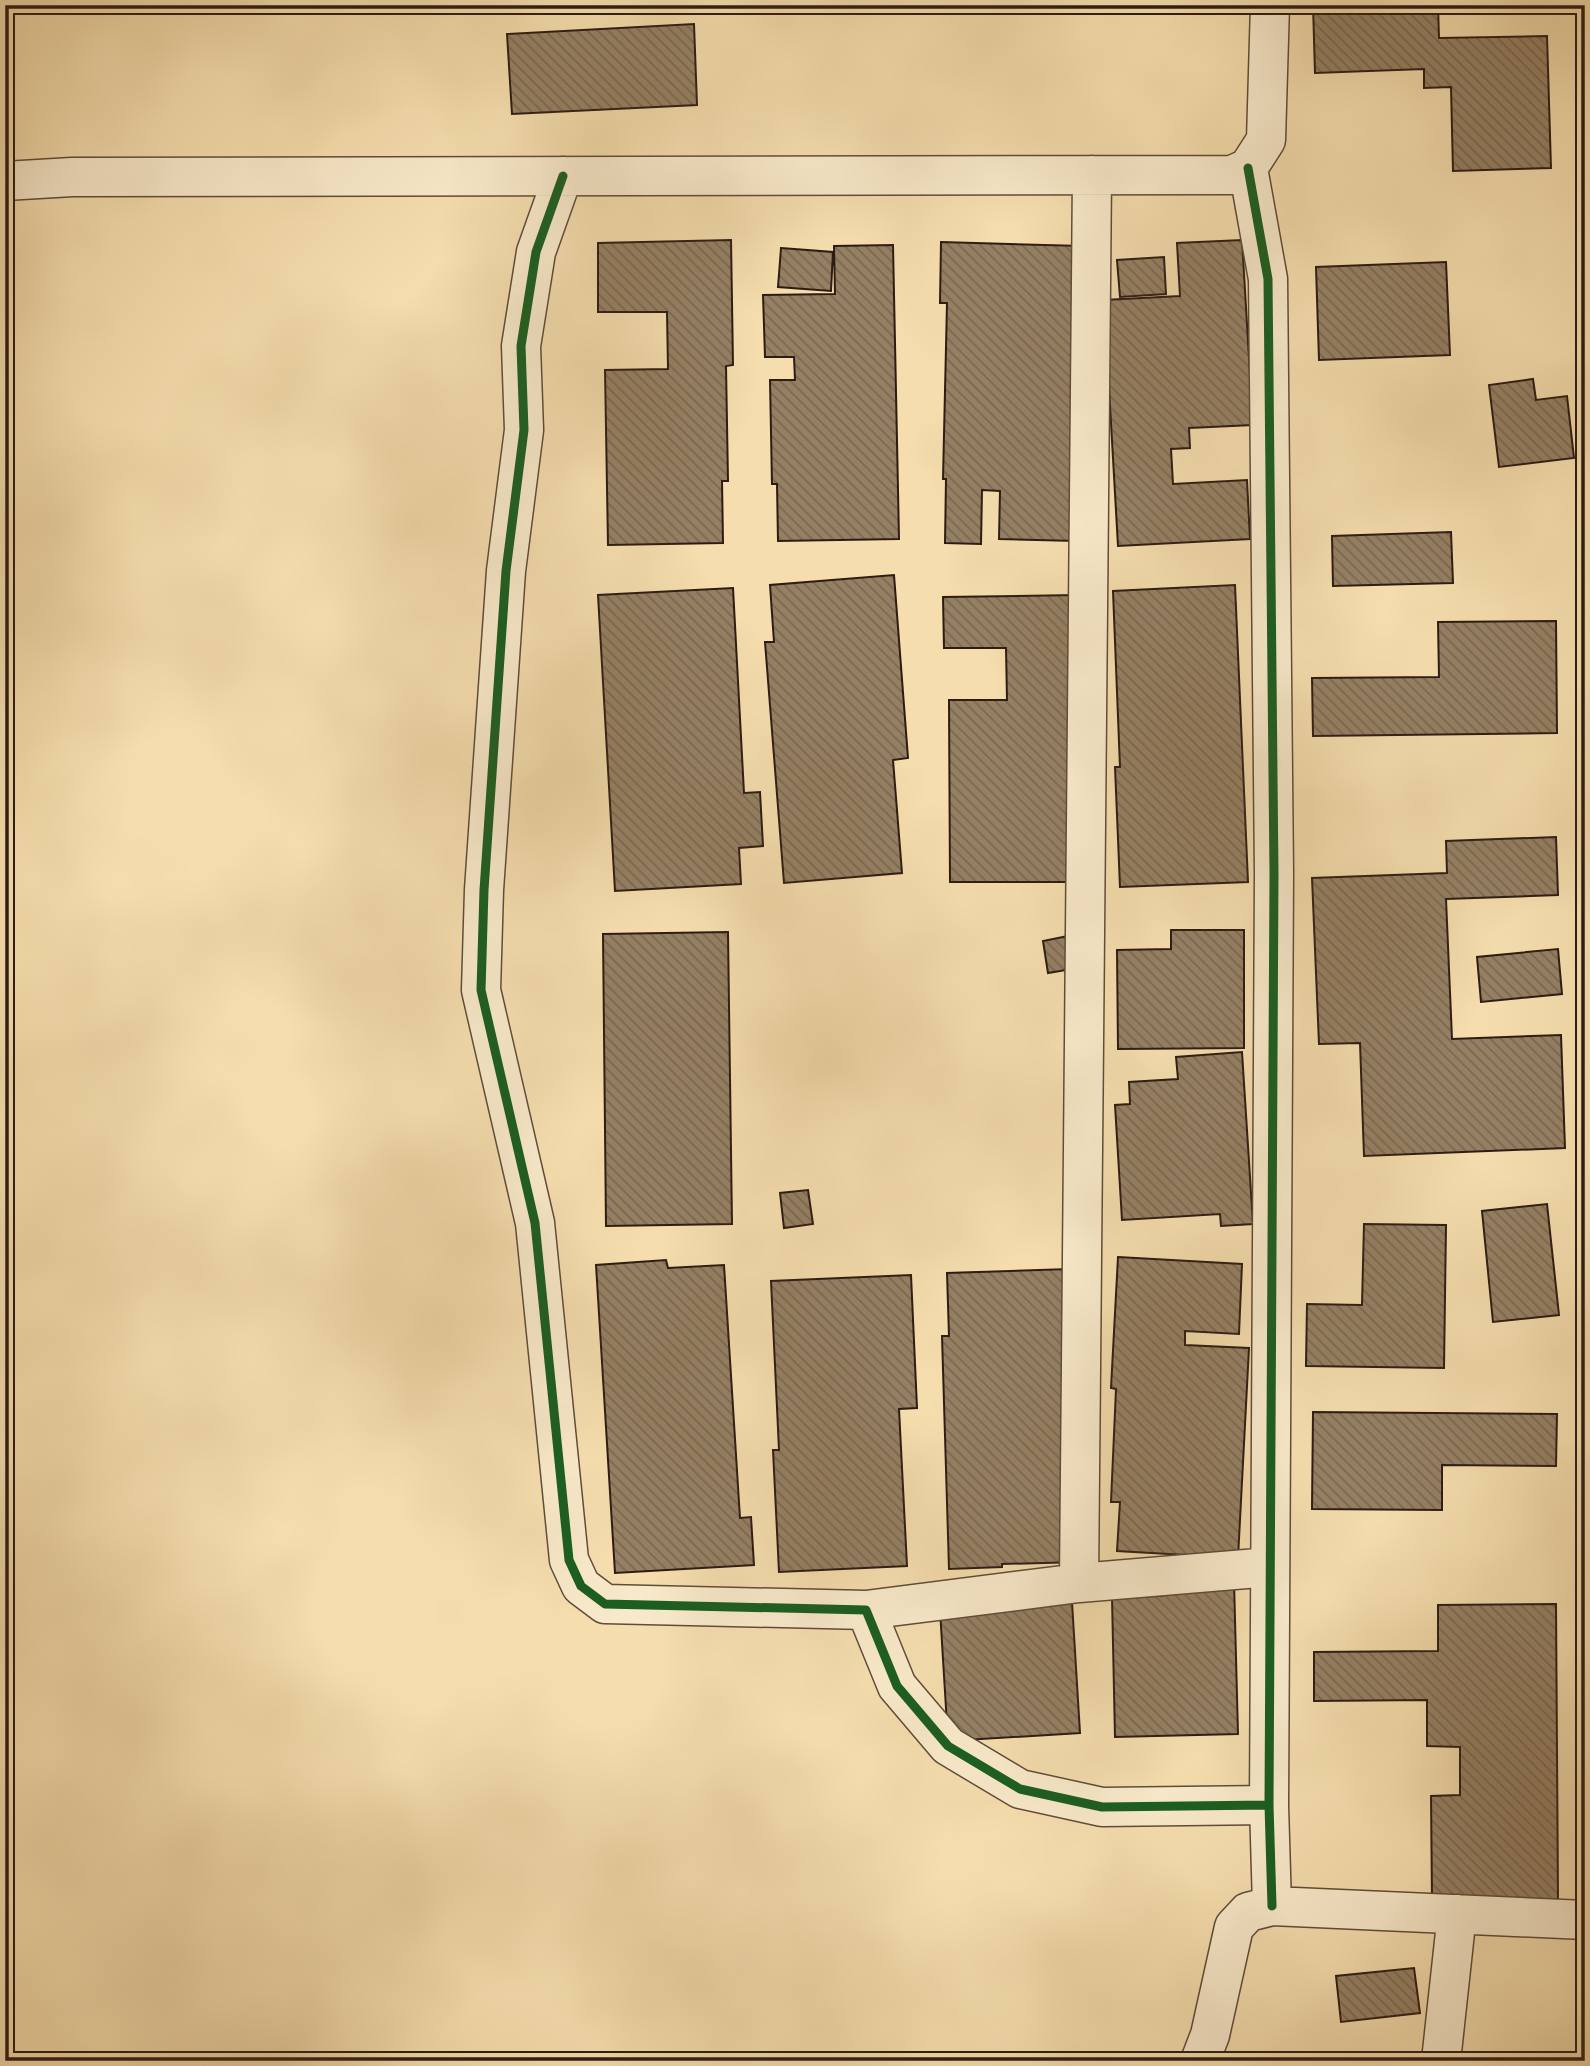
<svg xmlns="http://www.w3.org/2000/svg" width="1590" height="2066" font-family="Vollkorn,serif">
<defs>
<pattern id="building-back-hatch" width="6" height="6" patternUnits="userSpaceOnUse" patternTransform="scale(1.75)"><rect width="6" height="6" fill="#958064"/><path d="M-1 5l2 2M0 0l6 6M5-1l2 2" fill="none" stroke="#7a6851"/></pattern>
</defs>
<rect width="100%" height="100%" fill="#f5ddad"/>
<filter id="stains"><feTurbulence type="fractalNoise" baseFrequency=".00286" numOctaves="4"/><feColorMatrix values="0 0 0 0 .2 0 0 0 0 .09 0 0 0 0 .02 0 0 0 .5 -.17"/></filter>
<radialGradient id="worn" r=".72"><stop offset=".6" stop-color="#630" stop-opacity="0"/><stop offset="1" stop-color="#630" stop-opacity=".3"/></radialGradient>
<path fill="url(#building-back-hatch)" stroke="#2d1c14" stroke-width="2" d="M1313,5H1438L1439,38L1547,36L1551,168L1453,171L1451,87L1424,88V69L1315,73Z
M694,24L697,105L512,114L507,34Z
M731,240L733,365L726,366L728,481H722L723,543L608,545L605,370L668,369L667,312H598V243Z
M1242,240L1253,425L1189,428L1190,448L1171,449L1173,484L1247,480L1250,539L1118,546L1104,300L1180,296L1177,243Z
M941,242L1082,246L1076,541L999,539L1000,491L982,490L981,544L945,543L946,479H943L947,303H940Z
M893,245L899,539L778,541L777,484H772L770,380H795L794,357H765L763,295L835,294L834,246Z
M781,248L833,252L831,291L778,287Z
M1164,257L1166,294L1120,297L1117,260Z
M1446,262L1450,355L1319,360L1316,267Z
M1533,379L1536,400L1567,396L1574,458L1499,467L1489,385Z
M1451,532L1453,583L1333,586L1332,536Z
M894,575L908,758L893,760L902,873L784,883L765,642H774L770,585Z
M1235,585L1248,882L1120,887L1115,767H1120L1113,591Z
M733,588L744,793L760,792L763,846L739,848L741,884L615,891L598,595Z
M1077,595L1079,882H950L949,700H1007L1006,648H944L943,597Z
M1556,621L1557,733L1313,736L1312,678L1439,677L1438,622Z
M1556,837L1558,895L1446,899L1452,1039L1561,1035L1565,1148L1364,1156L1360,1043L1319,1044L1312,878L1447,873L1446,841Z
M1171,930H1244V1048L1118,1049L1117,950L1171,949Z
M728,932L732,1224L606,1226L603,934Z
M1073,935L1078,968L1048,973L1043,941Z
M1558,949L1562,994L1481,1002L1477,957Z
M1242,1052L1253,1224L1221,1226L1220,1214L1122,1220L1115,1105L1130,1104L1129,1082L1178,1079L1176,1057Z
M808,1190L813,1224L784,1228L780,1193Z
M1547,1204L1559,1315L1493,1322L1482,1211Z
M1364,1224L1446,1225L1444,1368L1306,1366L1307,1304L1362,1305Z
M1118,1257L1242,1264L1239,1334L1185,1331V1345L1249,1348L1238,1558L1117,1551L1120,1502H1111L1116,1389L1111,1388Z
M666,1260L668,1268L724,1265L740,1518L751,1517L754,1565L615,1573L596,1265Z
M1069,1269L1080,1562L1002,1564V1567L949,1569L942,1336H949L947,1273Z
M911,1275L917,1408L899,1409L907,1566L779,1572L773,1450H779L771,1281Z
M1313,1412L1557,1414L1556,1466L1442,1465V1510L1312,1509Z
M1234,1581L1238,1734L1115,1737L1112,1597L1162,1596L1161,1583Z
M1072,1602L1080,1733L948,1741L940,1610Z
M1556,1604L1558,1899H1432L1431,1796L1460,1795V1747L1427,1746V1700L1314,1701V1652L1438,1651V1605Z
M1414,1968L1420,2013L1341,2022L1336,1976Z"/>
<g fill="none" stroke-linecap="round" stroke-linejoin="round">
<g stroke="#5f4c3a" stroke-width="41">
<path id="minor" d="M1248,168L1268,279L1274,874L1269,1805L1272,1906
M563,176L536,252L521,346L524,430L506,571L484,890L481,990L535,1223L569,1560L581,1586L605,1604L866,1610L897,1686L948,1746L1020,1789L1102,1807L1269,1805
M5,181L72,177L1232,175L1248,168L1266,140L1270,5
M1079,1583L1092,175
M866,1610L1079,1583L1270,1567
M1200,2061L1210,2035L1234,1927L1248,1912L1272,1906L1585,1920
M1441,2061L1457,1914"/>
</g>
<use href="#minor" stroke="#f8e9ca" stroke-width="38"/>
<g stroke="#f8e9ca" stroke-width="13">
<path id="cycleway" d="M1248,168L1268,279L1274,874L1269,1805L1272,1906
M563,176L536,252L521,346L524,430L506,571L484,890L481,990L535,1223L569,1560L581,1586L605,1604L866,1610L897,1686L948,1746L1020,1789L1102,1807L1269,1805"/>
</g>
<use href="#cycleway" stroke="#1b5e20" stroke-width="9"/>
</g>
<rect width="1590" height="2066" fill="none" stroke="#f5ddad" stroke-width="28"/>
<rect x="7" y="7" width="1576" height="2052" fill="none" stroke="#2d1c14" stroke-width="3.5"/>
<rect x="14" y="14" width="1562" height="2038" fill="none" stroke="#2d1c14" stroke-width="2"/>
<rect width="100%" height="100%" filter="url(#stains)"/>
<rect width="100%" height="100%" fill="url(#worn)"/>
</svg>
